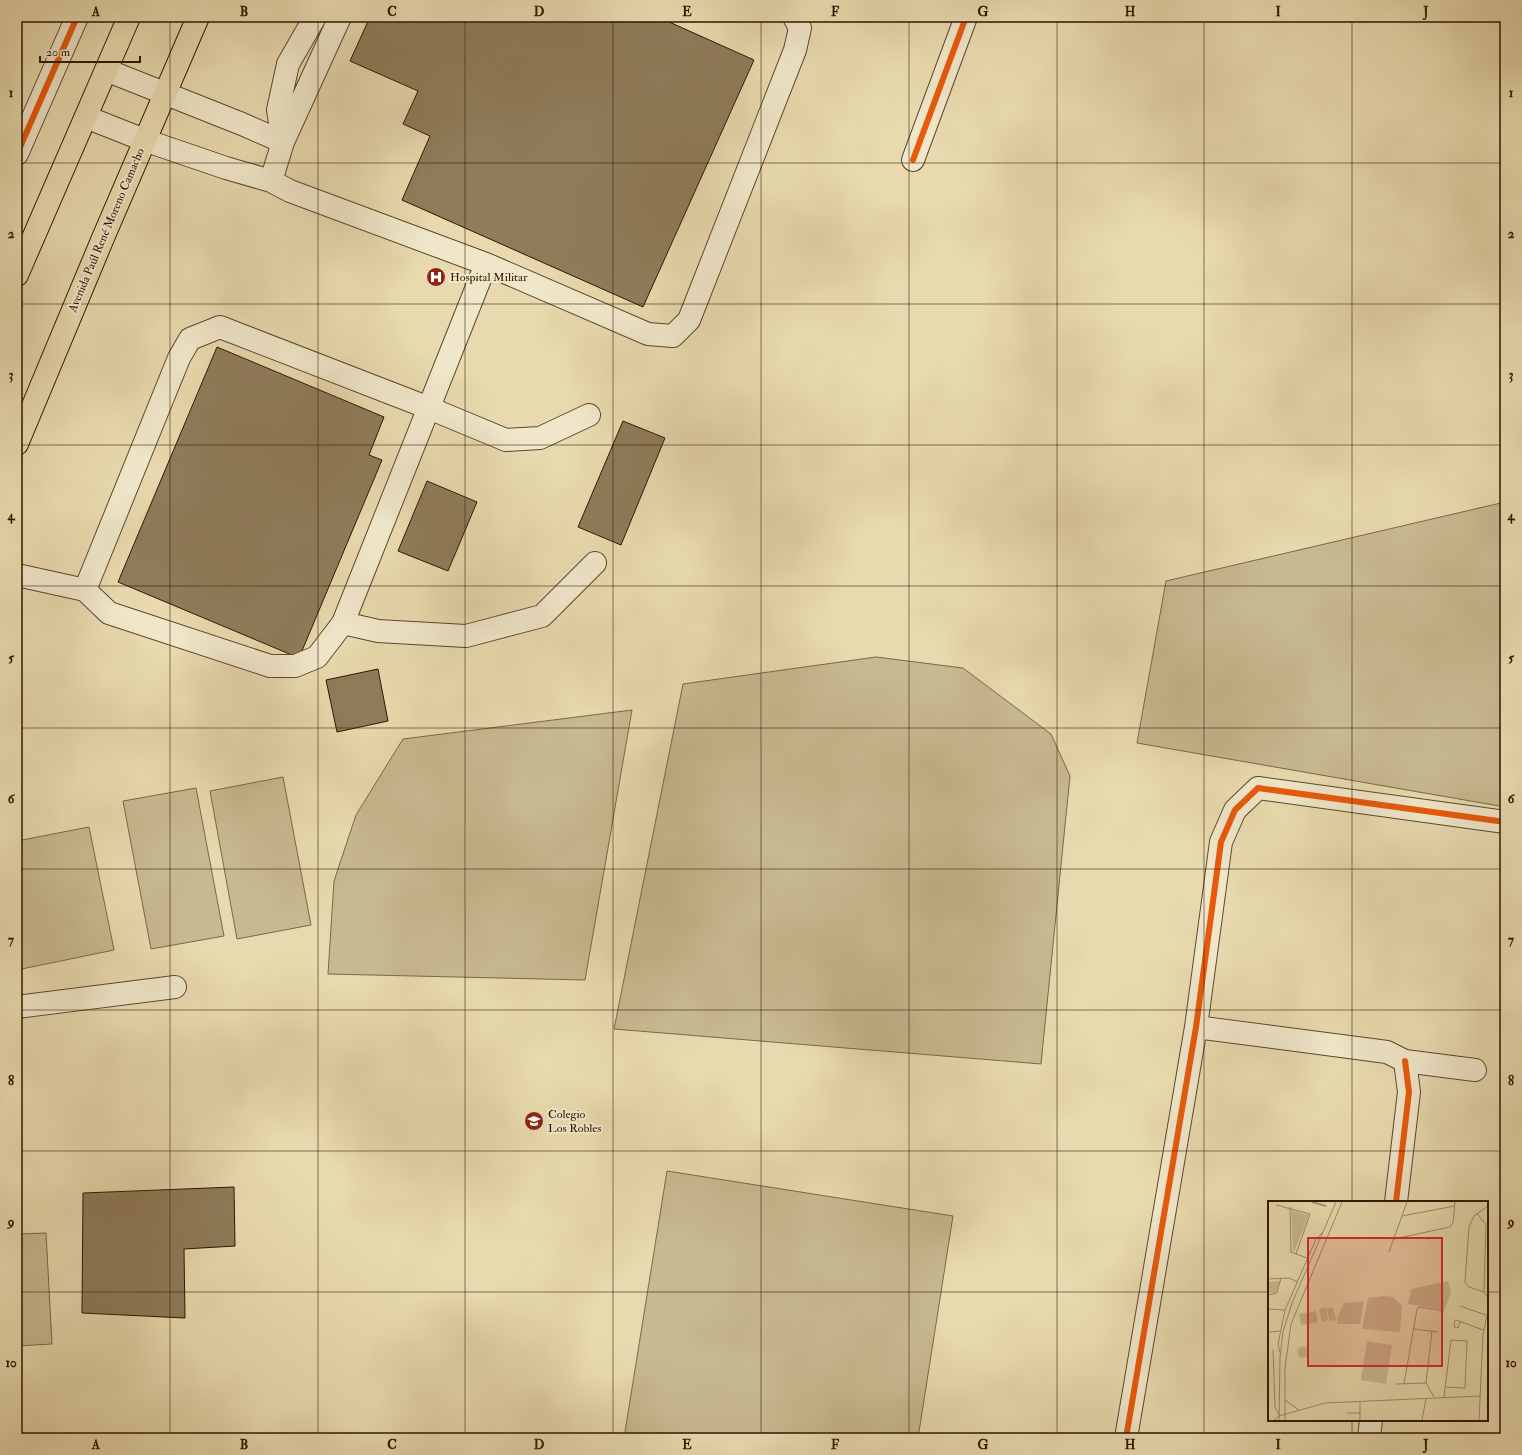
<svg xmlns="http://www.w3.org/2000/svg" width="1522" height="1455" font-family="'IM FELL Double Pica',serif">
<rect width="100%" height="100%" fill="#e8daae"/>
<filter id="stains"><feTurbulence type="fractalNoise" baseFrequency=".005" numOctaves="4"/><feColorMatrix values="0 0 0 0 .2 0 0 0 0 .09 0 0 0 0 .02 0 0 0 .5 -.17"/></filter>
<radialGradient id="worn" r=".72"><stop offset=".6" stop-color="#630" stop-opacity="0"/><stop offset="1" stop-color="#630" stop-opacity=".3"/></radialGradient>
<path fill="#c8b990" stroke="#7b6848" d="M1505,502V807L1137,743L1166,581Z
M876,657L963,668L1051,734L1070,776L1041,1064L614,1029L683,684Z
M632,710L585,980L328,974L334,881L356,815L403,739Z
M283,777L311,925L237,939L210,791Z
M196,788L224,936L151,949L123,801Z
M89,827L114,950L17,970V841Z
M667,1171L953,1216L918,1438H624Z
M46,1233L52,1344L17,1346V1234Z"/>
<path fill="#8f7c5a" stroke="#2e1600" d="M370,17H658L754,60L643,307L402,200L430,136L403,124L418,91L350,61Z
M217,347L384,417L369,455L382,460L299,658L118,582Z
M623,421L665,438L621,545L578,527Z
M427,481L477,502L448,571L398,551Z
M378,669L388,721L337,732L326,680Z
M234,1187L235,1246L184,1249L185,1318L82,1313L83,1193Z
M199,1435L200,1438H59V1436Z"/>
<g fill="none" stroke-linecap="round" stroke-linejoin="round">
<g stroke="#5c472c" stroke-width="24">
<path id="minor" d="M106,70L242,124L283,142
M86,117L144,140L226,168L271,181L290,191L486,264L648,334L673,336L689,320L795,50L800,28L794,17
M283,142L278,110L288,64L315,17
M17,154L77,17
M913,160L966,17
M271,181L283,142L340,17
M17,575L85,590L109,613L270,666H295L317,657L343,623L486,264
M85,590L179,358L190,339L220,327L429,408L506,440L540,438L589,415
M343,623L378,631L466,636L542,616L595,563
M17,1007L175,987
M1196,1027L1387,1052L1405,1061L1475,1070
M1396,1202L1409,1092L1405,1061
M1126,1438L1196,1027L1221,842L1235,810L1258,788L1505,822
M1369,1438L1371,1420"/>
</g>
<g stroke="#2e1600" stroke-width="24">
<path id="major" d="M17,275L129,17
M17,444L103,238L198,17"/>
</g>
<use href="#minor" stroke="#f0e7ca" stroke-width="22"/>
<use href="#major" stroke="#e8daae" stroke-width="22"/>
<g stroke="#f0e7ca" stroke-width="8">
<path id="cycleway" d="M17,154L77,17
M913,160L966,17
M1396,1202L1409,1092L1405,1061
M1126,1438L1196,1027L1221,842L1235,810L1258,788L1505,822"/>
</g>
<use href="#cycleway" stroke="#e8590c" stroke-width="6"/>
</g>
<path fill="none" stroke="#2e1600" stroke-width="1" stroke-opacity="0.55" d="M170,17V1438M318,17V1438M465,17V1438M613,17V1438M761,17V1438M909,17V1438M1057,17V1438M1204,17V1438M1352,17V1202M17,163H1505M17,304H1505M17,445H1505M17,586H1505M17,728H1505M17,869H1505M17,1010H1505M17,1151H1505M17,1292H1269M1487,1292H1505M1352,1420V1438"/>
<defs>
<g id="hospital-disc" transform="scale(1)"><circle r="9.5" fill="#8f2418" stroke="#f0e7ca"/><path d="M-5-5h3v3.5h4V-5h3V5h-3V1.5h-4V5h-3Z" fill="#fff"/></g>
<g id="school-disc" transform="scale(1)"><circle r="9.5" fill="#8f2418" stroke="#f0e7ca"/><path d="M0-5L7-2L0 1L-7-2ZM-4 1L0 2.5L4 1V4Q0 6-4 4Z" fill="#fff"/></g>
</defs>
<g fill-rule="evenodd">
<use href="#hospital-disc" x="436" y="277"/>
<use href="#school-disc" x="534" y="1121"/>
</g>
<g text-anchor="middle" stroke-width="4" stroke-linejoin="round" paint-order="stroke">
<g font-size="12" fill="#2e1600" stroke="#f0e7ca">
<text transform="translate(106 230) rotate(-67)" y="4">Avenida Paúl René Moreno Camacho</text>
</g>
<g font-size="12" fill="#2e1600" stroke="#f0e7ca" text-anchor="start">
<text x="450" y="281">Hospital Militar</text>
<text x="548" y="1118">Colegio<tspan x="548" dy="14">Los Robles</tspan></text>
</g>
</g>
<g transform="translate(1268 1201)">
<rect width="220" height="220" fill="#e8daae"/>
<path d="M23,9L41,14L26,51L25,50ZM12,80L8,92H0V81ZM180,80L183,90L177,109L140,103L143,88ZM117,95L125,96L134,105L132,131L94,128L100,97ZM96,100L92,123H69L70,115L76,102ZM58,106L60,119L54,121L51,108ZM65,106L68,119L61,120L59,107ZM48,110L50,121L33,124L31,113ZM99,140L124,144L118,183L93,179ZM29.5 151a5.5 5.5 0 1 1 11 0a5.5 5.5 0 1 1-11 0Z" fill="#c8b990"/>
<path fill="none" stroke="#a99773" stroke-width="2" d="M44,1L58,5"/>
<path fill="none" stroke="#9e8c68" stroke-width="1" d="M8,4L42,13L28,53M22,6L23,51L39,57M209,13L218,23L216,91L220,97M134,15L187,5M126,38L182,26L185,22L187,1M121,51L139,1M0,78L21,77L30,81M216,91L201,86L197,81L201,26L206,15L220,5M0,94L9,92L13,77M192,105L218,114M0,108L17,109M192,121L190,127L186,126L187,119H188L215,129M145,128L170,131M164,130L158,182L166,196M0,131L12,130M5,149L7,206L11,214M12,152L10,143L17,109L48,38L55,31M128,183L158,182M136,183L149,108L151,106L176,110M176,196L183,139L199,140L197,187L178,186M17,199L31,209M79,212H92M6,219L11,215L57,202L212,195M11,219L12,157L15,131L24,102L68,1M17,219V167L23,123L74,1M92,219V200M154,219L158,197M211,219L215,133L220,110"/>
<path fill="#d62828" fill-opacity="0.15" stroke="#d62828" stroke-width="2" d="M40,37H174V165H40Z"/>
<rect width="220" height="220" fill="none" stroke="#2e1600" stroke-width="2"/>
</g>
<rect width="1522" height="1455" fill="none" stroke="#e8daae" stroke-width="44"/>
<path d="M40 56v6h100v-6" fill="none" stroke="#2e1600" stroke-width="2"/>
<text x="46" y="56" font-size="12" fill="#2e1600" stroke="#f0e7ca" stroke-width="3" paint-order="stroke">20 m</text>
<rect x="22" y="22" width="1478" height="1411" fill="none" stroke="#2e1600" stroke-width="1.5"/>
<g font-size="13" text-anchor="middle" font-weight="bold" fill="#2e1600">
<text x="96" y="16">A</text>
<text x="244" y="16">B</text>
<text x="392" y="16">C</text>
<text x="539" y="16">D</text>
<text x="687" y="16">E</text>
<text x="835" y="16">F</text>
<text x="983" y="16">G</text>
<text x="1130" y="16">H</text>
<text x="1278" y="16">I</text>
<text x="1426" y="16">J</text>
<text x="11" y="97">1</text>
<text x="1511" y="97">1</text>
<text x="11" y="238">2</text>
<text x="1511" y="238">2</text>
<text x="11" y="379">3</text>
<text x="1511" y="379">3</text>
<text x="11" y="520">4</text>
<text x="1511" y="520">4</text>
<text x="11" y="662">5</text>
<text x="1511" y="662">5</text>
<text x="11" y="803">6</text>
<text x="1511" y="803">6</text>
<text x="11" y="944">7</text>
<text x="1511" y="944">7</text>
<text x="11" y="1085">8</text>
<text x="1511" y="1085">8</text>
<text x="11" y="1226">9</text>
<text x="1511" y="1226">9</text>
<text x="11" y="1367">10</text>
<text x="1511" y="1367">10</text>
<text x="96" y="1449">A</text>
<text x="244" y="1449">B</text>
<text x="392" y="1449">C</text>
<text x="539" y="1449">D</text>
<text x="687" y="1449">E</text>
<text x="835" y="1449">F</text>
<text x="983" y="1449">G</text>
<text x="1130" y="1449">H</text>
<text x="1278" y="1449">I</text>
<text x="1426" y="1449">J</text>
</g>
<rect width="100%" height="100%" filter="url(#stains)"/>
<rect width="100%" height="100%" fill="url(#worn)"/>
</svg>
